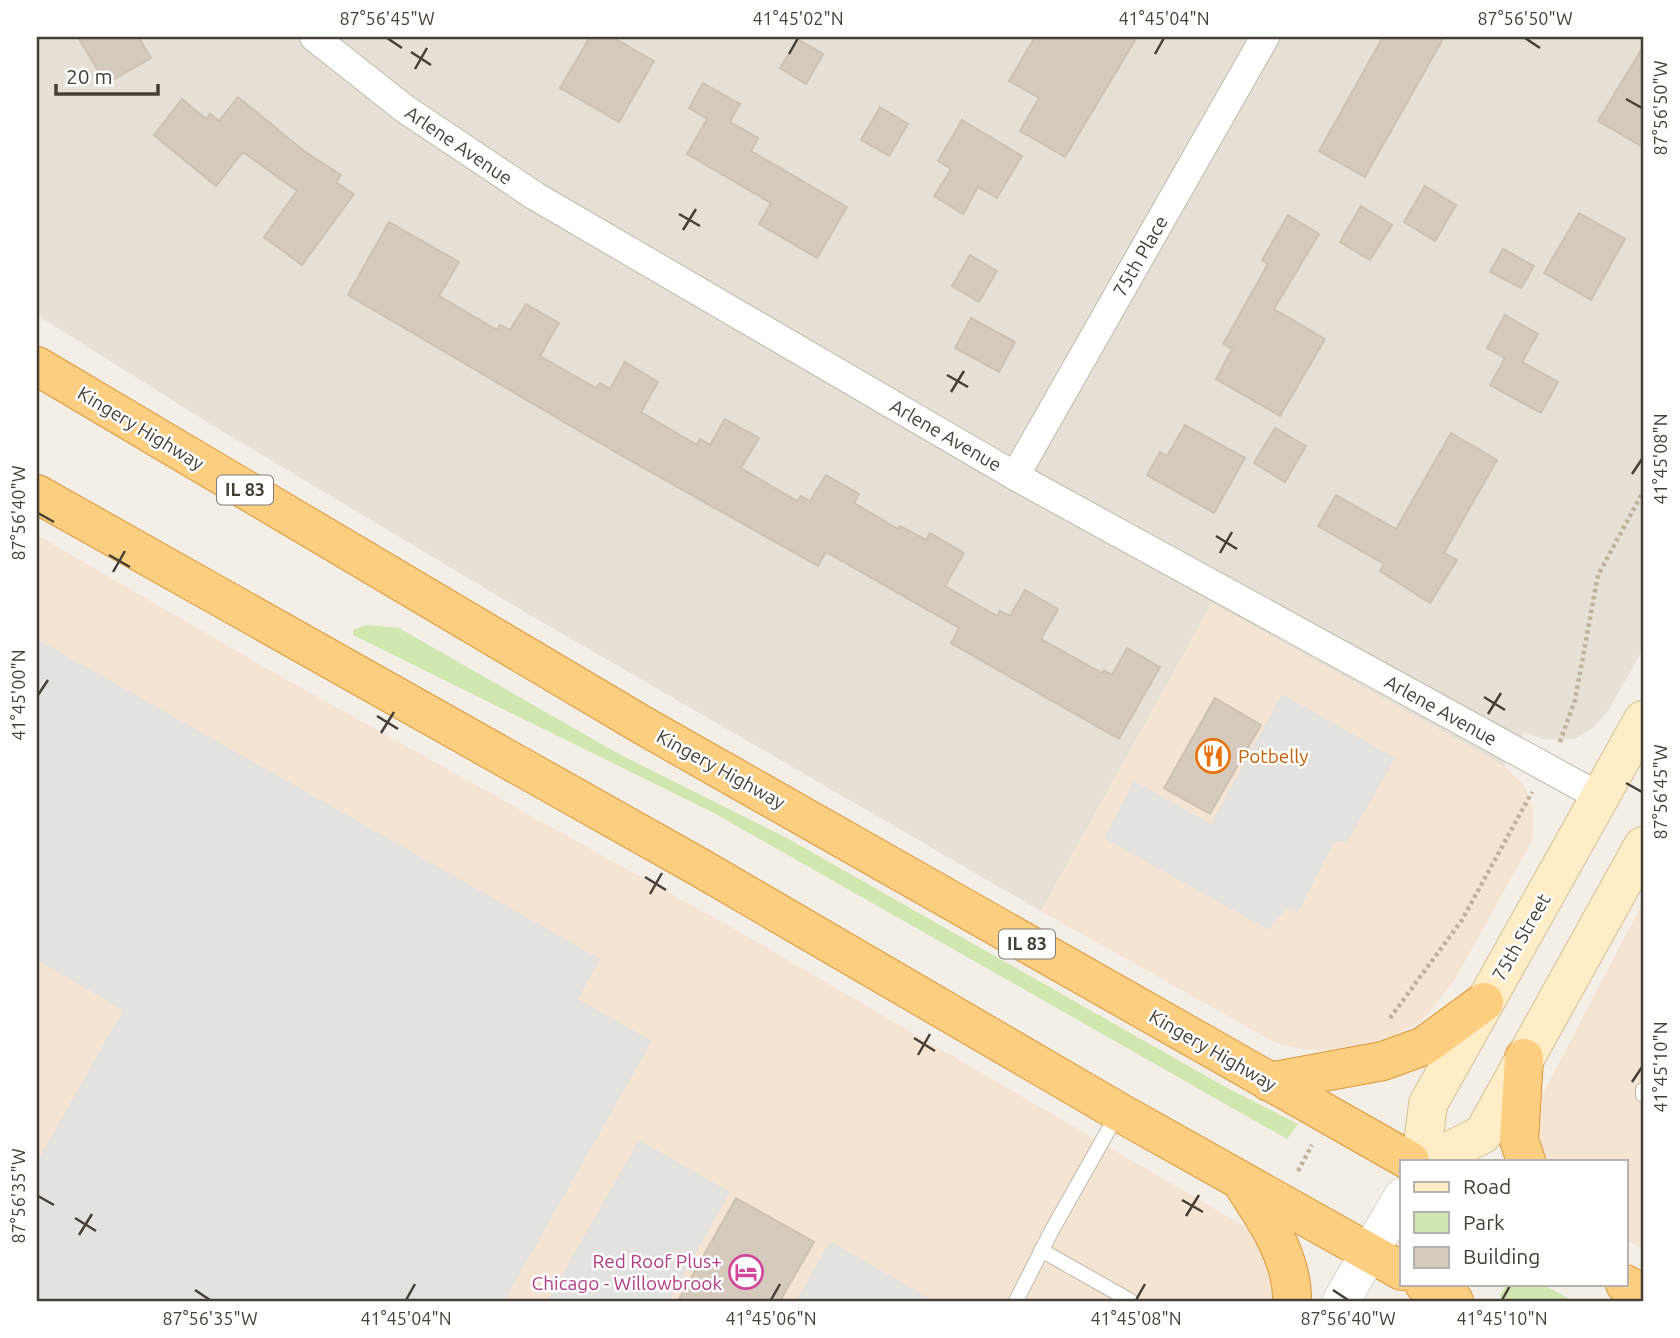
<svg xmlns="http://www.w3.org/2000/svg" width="1680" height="1338" font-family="Ubuntu,sans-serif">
<rect width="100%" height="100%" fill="#f3efe7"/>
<path fill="#e7e0d5" d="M37,37H1643V649L1608,711L1592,729L1574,739H1543L1524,732L1504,766L1212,603L1041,911L525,612L212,425L37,315Z"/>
<path fill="#f5e4d2" d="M37,535L273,672L738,931L1256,1233L1281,1301H37Z
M1212,603L1504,766L1524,785L1533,807V839L1457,976L1438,1002L1422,1020L1390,1039L1341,1051L1300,1049L1274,1042L1041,911Z
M1643,902V1249L1626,1239V1161H1543L1537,1132L1539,1101Z"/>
<path fill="#d1e7b0" d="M367,625L399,628L619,754L785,837L1229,1089L1298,1124L1287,1139L714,813L353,635V630Z
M1507,1284H1542L1574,1301H1507L1499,1296Z"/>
<path fill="#e4e2df" d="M37,639L600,959L578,999L652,1041L504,1301H37V1162L123,1010L37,960Z
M1282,694L1395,758L1347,842H1334L1298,912L1287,907L1269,930L1104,838L1134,781L1211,824Z
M639,1140L730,1192L669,1301H547Z
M830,1241L934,1301H796Z"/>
<path fill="#d5cabc" stroke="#cfc1b0" stroke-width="2" d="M78,37H138L151,58L106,84Z
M590,37H612L654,61L619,122L560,88Z
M1035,37H1137L1065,157L1020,131L1039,98L1009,81Z
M1383,37H1444L1365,177L1319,151Z
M798,39L823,54L806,84L780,68Z
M1643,47V147L1598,121Z
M703,83L740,104L730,122L758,138L751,151L847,207L817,258L759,224L771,203L687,154L707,119L689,108Z
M238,97L304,151L341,175L336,182L354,194L302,265L264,237L297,191L243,152L216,186L154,135L182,99L206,119L210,114L219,121Z
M880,107L908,124L889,156L861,140Z
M962,120L1022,156L997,198L978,187L963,214L934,196L951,169L938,161Z
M1425,186L1456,205L1435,241L1404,222Z
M1361,206L1392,225L1370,260L1340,242Z
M1579,213L1625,239L1591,300L1544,273Z
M1288,215L1319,234L1274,309L1325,339L1280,416L1216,379L1232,349L1223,344L1268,264L1262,260Z
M389,222L459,262L439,296L497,330L500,325L510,330L526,304L559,323L540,356L596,388L600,383L610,389L625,362L658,382L641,412L697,445L700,439L710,445L725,419L759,438L741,468L797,501L801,496L810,501L826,475L859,494L854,503L898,529L900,526L926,540L930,533L964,553L945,586L997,616L1000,611L1010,616L1025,590L1058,609L1041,639L1102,673L1104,670L1112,675L1127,648L1160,667L1119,739L951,643L959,628L826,552L818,566L617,453L348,295Z
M1503,249L1534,266L1521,288L1490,272Z
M970,255L997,271L979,302L952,286Z
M1505,315L1538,334L1522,362L1558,382L1541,413L1490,385L1505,358L1487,348Z
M971,318L1015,342L999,372L955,348Z
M1185,425L1245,458L1214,513L1147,475L1160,452L1167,456Z
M1275,428L1306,446L1285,482L1254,463Z
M1451,433L1497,460L1444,553L1457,560L1430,603L1380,571L1384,564L1318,526L1336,495L1396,529Z
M1215,698L1261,725L1210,814L1164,788Z
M736,1198L814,1242L780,1301H678Z"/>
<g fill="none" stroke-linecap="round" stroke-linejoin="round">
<g stroke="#c1b9ac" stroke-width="16">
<path id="service" d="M1643,1090V1095
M1041,1250L1131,1301
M1016,1301L1052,1230L1118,1113"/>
</g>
<g stroke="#c1b9ac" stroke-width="30">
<path id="minor" d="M314,37L405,109L535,196L1015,476L1600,797
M1015,476L1265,37"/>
</g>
<g stroke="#c1b9ac" stroke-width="38">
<path id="tertiary" d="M1341,1301L1402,1197"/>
</g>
<g stroke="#d3c097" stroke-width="40">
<path id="secondary" d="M1421,1161L1428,1104L1643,720
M1430,1161L1483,1134L1643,846"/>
</g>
<g stroke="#db9739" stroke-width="40">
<path id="trunk" d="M37,366L644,726L1410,1161
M37,494L699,867L1119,1112L1402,1271
M1524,1058L1519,1140L1526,1161
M1269,1082L1383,1061L1424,1046L1484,1002
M1244,1186C1266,1219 1293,1259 1292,1301
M1424,1284L1454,1301
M1625,1284L1643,1294"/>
</g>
<path stroke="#c0b19b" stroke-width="4.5" stroke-dasharray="3.5 3.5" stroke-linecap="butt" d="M1560,742L1575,700L1598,575L1643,492
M1390,1018L1462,920L1532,792
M1298,1171L1312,1145"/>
<use href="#service" stroke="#fff" stroke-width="14"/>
<use href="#minor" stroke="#fff" stroke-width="28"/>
<use href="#tertiary" stroke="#fff" stroke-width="37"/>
<use href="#secondary" stroke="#feedc6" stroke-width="38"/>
<use href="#trunk" stroke="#fcce80" stroke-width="38"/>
</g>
<path fill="none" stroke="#463f36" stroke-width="2.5" d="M387,38L402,48M1525,38L1540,48M411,52L431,65M789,54L798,38M1155,54L1164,38M415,69L427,48M1626,99L1642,108M679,214L700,226M683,230L696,209M947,375L968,387M951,392L964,371M1632,474L1642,459M38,513L54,522M1216,536L1237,549M1220,553L1232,532M109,555L130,567M113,572L125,551M38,695L48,680M1484,697L1505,710M1488,714L1501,693M377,716L398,729M381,733L394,712M1626,783L1642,792M645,877L666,890M650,894L662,873M914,1038L935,1051M918,1055L930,1034M1632,1082L1642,1067M38,1196L54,1205M1182,1200L1203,1212M1186,1216L1199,1195M75,1218L96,1231M79,1235L92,1214M195,1290L210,1300M1333,1290L1348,1300M406,1300L415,1284M771,1300L780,1284M1136,1300L1145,1284M1502,1300L1511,1284"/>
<defs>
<g id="restaurant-ring" transform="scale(1.75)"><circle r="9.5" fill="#fff" stroke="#e8710a" stroke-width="1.5"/><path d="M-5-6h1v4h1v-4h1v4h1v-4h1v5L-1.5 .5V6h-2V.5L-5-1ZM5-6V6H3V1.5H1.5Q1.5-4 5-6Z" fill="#e8710a"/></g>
<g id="hotel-ring" transform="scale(1.75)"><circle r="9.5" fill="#fff" stroke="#d1479c" stroke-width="1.5"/><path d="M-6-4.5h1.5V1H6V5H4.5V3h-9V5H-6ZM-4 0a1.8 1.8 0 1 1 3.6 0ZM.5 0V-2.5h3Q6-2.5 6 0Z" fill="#d1479c"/></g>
</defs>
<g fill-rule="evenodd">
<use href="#restaurant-ring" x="1213" y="756"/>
<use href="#hotel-ring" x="746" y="1272"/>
</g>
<g text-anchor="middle" stroke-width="5" stroke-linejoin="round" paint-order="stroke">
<g fill="#fff" stroke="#7e7972" stroke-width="2">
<rect x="217" y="475.5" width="56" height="29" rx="5"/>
<rect x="999" y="929.5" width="56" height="29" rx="5"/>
</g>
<g font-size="18" font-weight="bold" fill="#463f36">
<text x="245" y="496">IL 83</text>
<text x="1027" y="950">IL 83</text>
</g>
<g font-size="19" fill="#463f36" stroke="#fff">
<text transform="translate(459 145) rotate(34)" y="7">Arlene Avenue</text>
<text transform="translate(1140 256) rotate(-60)" y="7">75th Place</text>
<text transform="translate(141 428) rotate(31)" y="7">Kingery Highway</text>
<text transform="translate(946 435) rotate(30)" y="7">Arlene Avenue</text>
<text transform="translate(1441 710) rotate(29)" y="7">Arlene Avenue</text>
<text transform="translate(721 769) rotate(29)" y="7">Kingery Highway</text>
<text transform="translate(1521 937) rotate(-60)" y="7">75th Street</text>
<text transform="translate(1213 1050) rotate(30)" y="7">Kingery Highway</text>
</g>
<g font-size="19" fill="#c56008" stroke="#fff" text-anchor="start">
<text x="1238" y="763">Potbelly</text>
</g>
<g font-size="19" fill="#b23c85" stroke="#fff" text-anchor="end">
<text x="722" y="1268">Red Roof Plus+<tspan x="722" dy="22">Chicago - Willowbrook</tspan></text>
</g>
</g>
<rect width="1680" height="1338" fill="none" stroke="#ffffff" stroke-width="77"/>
<rect x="1400" y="1160" width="228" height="126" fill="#ffffff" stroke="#b5b2af" stroke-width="2"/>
<rect x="1414" y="1182" width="35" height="10" fill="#feedc6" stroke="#b5b2af" stroke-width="2"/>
<text x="1463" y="1194" font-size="21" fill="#463f36">Road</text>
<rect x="1414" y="1212" width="35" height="21" fill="#d1e7b0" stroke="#b5b2af" stroke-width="2"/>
<text x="1463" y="1230" font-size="21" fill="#463f36">Park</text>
<rect x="1414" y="1247" width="35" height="21" fill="#d5cabc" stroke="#b5b2af" stroke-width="2"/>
<text x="1463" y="1264" font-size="21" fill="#463f36">Building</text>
<path d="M56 84v10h102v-10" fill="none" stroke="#463f36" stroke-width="3.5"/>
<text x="66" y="84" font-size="21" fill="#463f36" stroke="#ffffff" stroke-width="5" paint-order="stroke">20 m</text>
<rect x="38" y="38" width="1604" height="1262" fill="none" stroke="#463f36" stroke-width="2.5"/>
<g font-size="18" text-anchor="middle" fill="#463f36">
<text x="387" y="25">87°56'45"W</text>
<text x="798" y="25">41°45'02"N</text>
<text x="1164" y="25">41°45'04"N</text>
<text x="1525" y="25">87°56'50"W</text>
<text transform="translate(1661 108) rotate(-90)" y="6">87°56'50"W</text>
<text transform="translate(1661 459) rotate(-90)" y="6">41°45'08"N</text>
<text transform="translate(19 513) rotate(-90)" y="6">87°56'40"W</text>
<text transform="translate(19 695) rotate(-90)" y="6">41°45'00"N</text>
<text transform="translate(1661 792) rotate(-90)" y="6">87°56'45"W</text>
<text transform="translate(1661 1067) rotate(-90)" y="6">41°45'10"N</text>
<text transform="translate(19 1196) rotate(-90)" y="6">87°56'35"W</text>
<text x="210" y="1325">87°56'35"W</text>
<text x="406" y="1325">41°45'04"N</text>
<text x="771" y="1325">41°45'06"N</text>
<text x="1136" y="1325">41°45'08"N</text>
<text x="1348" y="1325">87°56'40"W</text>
<text x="1502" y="1325">41°45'10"N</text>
</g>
</svg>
